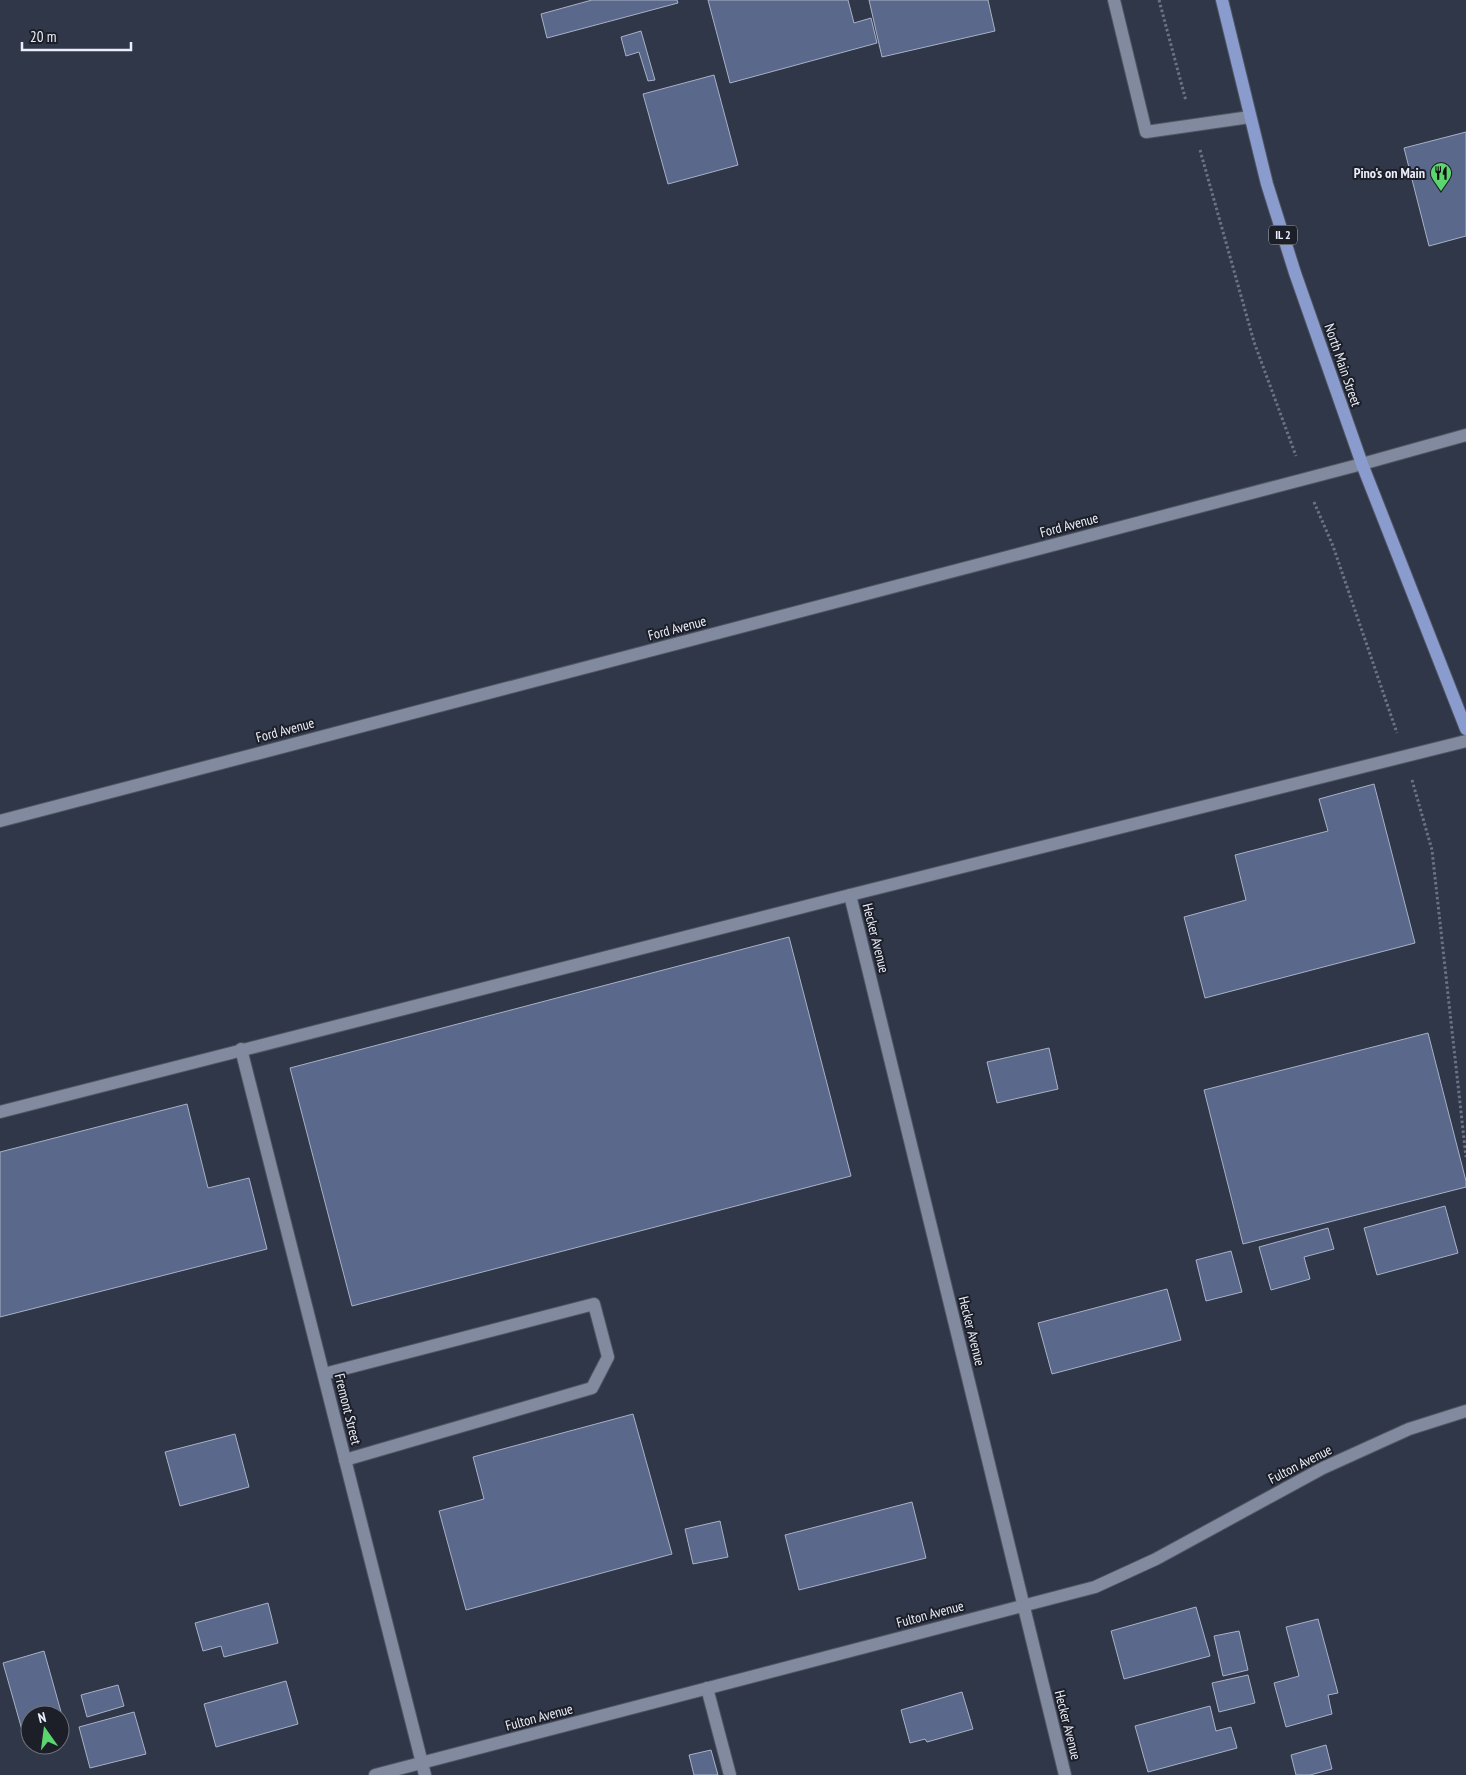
<svg xmlns="http://www.w3.org/2000/svg" width="1466" height="1775" font-family="'PT Sans Narrow',sans-serif">
<rect width="100%" height="100%" fill="#303749"/>
<path fill="#5a688c" stroke="#a8b1c6" d="M592,0H677L678,3L547,38L541,14Z
M708,0H848L854,23L871,18L877,43L730,83Z
M869,0H988L995,31L882,57Z
M641,31L655,80L648,81L639,52L626,56L621,37Z
M714,75L738,165L668,184L643,94Z
M1466,132V236L1429,246L1404,148Z
M1374,784L1415,943L1205,998L1184,917L1246,900L1235,855L1328,831L1319,799Z
M789,937L851,1176L352,1306L290,1068Z
M1428,1033L1466,1181V1187L1243,1244L1204,1090Z
M1049,1048L1058,1089L997,1103L987,1062Z
M187,1104L208,1188L249,1178L267,1249L0,1317V1152Z
M1445,1206L1458,1253L1377,1275L1364,1228Z
M1328,1228L1334,1249L1304,1257L1310,1279L1271,1290L1259,1247Z
M1231,1251L1242,1292L1206,1301L1196,1260Z
M1167,1289L1181,1340L1052,1374L1038,1323Z
M633,1414L672,1554L466,1610L439,1511L484,1499L473,1457Z
M235,1434L249,1487L180,1506L165,1452Z
M912,1502L926,1558L799,1590L785,1535Z
M720,1521L728,1557L693,1564L685,1529Z
M268,1603L278,1643L224,1657L221,1646L203,1651L195,1623Z
M1196,1607L1210,1656L1124,1679L1111,1631Z
M1318,1619L1338,1693L1328,1695L1332,1714L1286,1727L1274,1683L1299,1676L1286,1627Z
M1239,1631L1248,1670L1223,1676L1214,1636Z
M44,1651L63,1719L60,1720V1715H30V1728L22,1730L3,1663Z
M1248,1675L1255,1703L1219,1712L1212,1683Z
M286,1681L298,1724L216,1747L204,1704Z
M118,1685L124,1706L87,1717L81,1695Z
M962,1692L973,1729L927,1742L925,1739L910,1743L901,1710Z
M1210,1706L1216,1731L1231,1727L1237,1748L1148,1772L1135,1726Z
M134,1712L146,1754L90,1768L79,1727Z
M1326,1745L1332,1769L1310,1775H1296L1291,1755Z
M711,1750L718,1775H694L689,1755Z"/>
<g fill="none" stroke-linecap="round" stroke-linejoin="round">
<g stroke="#4f5563" stroke-width="14">
<path id="service" d="M1114,0L1146,132L1250,117
M0,1112L850,895L1466,741
M324,1374L594,1304L608,1357L592,1388L345,1460
M707,1688L730,1775"/>
</g>
<g stroke="#4f5563" stroke-width="14">
<path id="minor" d="M0,821L1362,464L1466,435
M850,895L1065,1775
M241,1049L425,1775"/>
</g>
<g stroke="#4f5563" stroke-width="14">
<path id="tertiary" d="M375,1775L1095,1587L1156,1559L1323,1468L1409,1429L1466,1411"/>
</g>
<g stroke="#4f5563" stroke-width="14">
<path id="primary" d="M1222,0L1267,184L1295,273L1362,464L1466,729"/>
</g>
<path stroke="#6d7383" stroke-width="3" stroke-dasharray="2.5 2.5" stroke-linecap="butt" d="M1159,0L1186,101
M1200,150L1254,342L1296,456
M1314,502L1333,546L1397,733
M1412,780L1432,850L1466,1157"/>
<use href="#service" stroke="#828a9f" stroke-width="12"/>
<use href="#minor" stroke="#828a9f" stroke-width="12"/>
<use href="#tertiary" stroke="#828a9f" stroke-width="12"/>
<use href="#primary" stroke="#8a9ccd" stroke-width="12"/>
</g>
<defs>
<g id="restaurant-pin" transform="scale(1.125)"><path d="M0 17L-7.5 6A9.5 9.5 0 1 1 7.5 6Z" fill="#5bd56e" stroke="#1c1f27"/><path d="M-5-6h1v4h1v-4h1v4h1v-4h1v5L-1.5 .5V6h-2V.5L-5-1ZM5-6V6H3V1.5H1.5Q1.5-4 5-6Z" fill="#111"/></g>
</defs>
<g fill-rule="evenodd">
<use href="#restaurant-pin" x="1441" y="173"/>
</g>
<g text-anchor="middle" stroke-width="4" stroke-linejoin="round" paint-order="stroke">
<rect fill="#1c1f27" stroke="#acb0bb" stroke-width="1" x="1269" y="225.5" width="28" height="19" rx="4"/>
<g font-size="12" font-weight="bold" fill="#eaeefa">
<text x="1283" y="239">IL 2</text>
</g>
<g font-size="14" font-weight="bold" fill="#eaeefa" stroke="#1c1f27" text-anchor="end">
<text x="1425" y="178">Pino's on Main</text>
</g>
<g font-size="14" fill="#eaeefa" stroke="#1c1f27">
<text transform="translate(1343 365) rotate(71)" y="5">North Main Street</text>
<text transform="translate(1069 525) rotate(-15)" y="5">Ford Avenue</text>
<text transform="translate(677 628) rotate(-15)" y="5">Ford Avenue</text>
<text transform="translate(285 730) rotate(-15)" y="5">Ford Avenue</text>
<text transform="translate(876 938) rotate(76)" y="5">Hecker Avenue</text>
<text transform="translate(972 1331) rotate(76)" y="5">Hecker Avenue</text>
<text transform="translate(348 1409) rotate(76)" y="5">Fremont Street</text>
<text transform="translate(1300 1464) rotate(-27)" y="5">Fulton Avenue</text>
<text transform="translate(930 1614) rotate(-15)" y="5">Fulton Avenue</text>
<text transform="translate(539 1717) rotate(-15)" y="5">Fulton Avenue</text>
<text transform="translate(1068 1725) rotate(76)" y="5">Hecker Avenue</text>
</g>
</g>
<g transform="translate(45 1730) rotate(346)"><circle r="24" fill="#1c1f27" stroke="#6e727b"/>
<path d="M0-4L9 19L0 12L-9 19Z" fill="#5bd56e"/>
<text y="-8" font-size="14" font-weight="bold" text-anchor="middle" fill="#eaeefa">N</text>
</g>
<path d="M22 42v8h109v-8" fill="none" stroke="#eaeefa" stroke-width="2.5"/>
<text x="30" y="42" font-size="15" fill="#eaeefa" stroke="#1c1f27" stroke-width="4" paint-order="stroke">20 m</text>
</svg>
